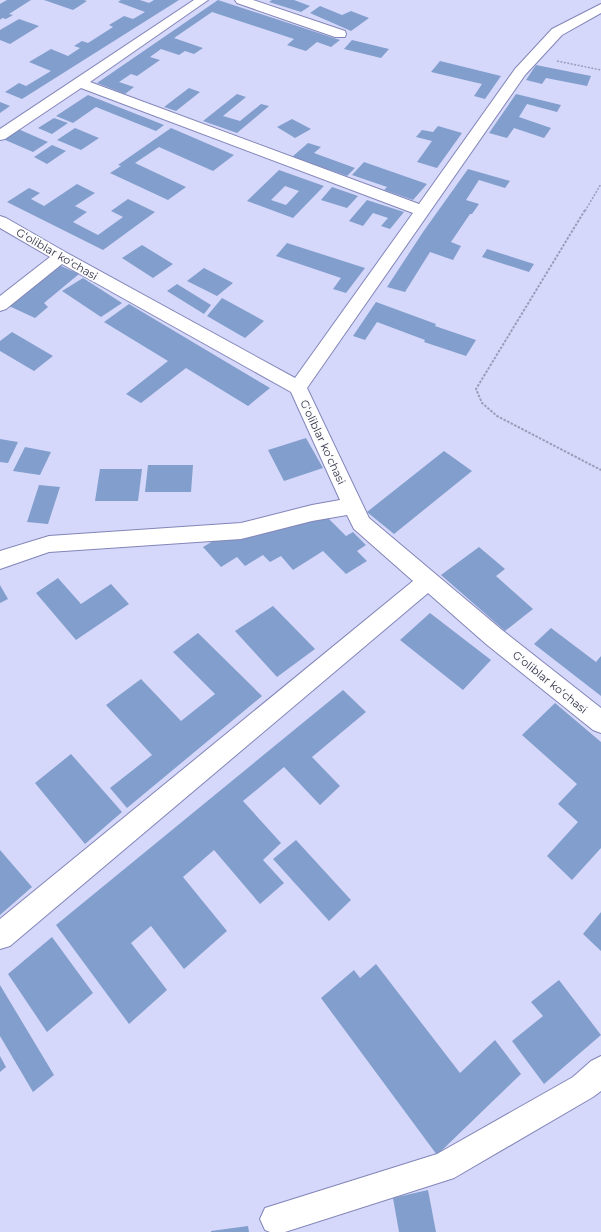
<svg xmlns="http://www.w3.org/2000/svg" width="601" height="1232" font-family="Montserrat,sans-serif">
<rect width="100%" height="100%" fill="#d5d8fa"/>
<path fill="#829ecd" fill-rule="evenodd" d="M7,0H31L9,14L13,15L6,19L2,18L0,20V4Z
M44,0H84L87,1L73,10Z
M121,0H140L149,3L154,0H179L22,99L5,92L19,83L26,86L51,71L29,62L51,49L68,56L80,48L74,46L82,41L88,43L113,27L109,25L124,16L133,19L145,12L118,2Z
M218,0L340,40L331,47L317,42L306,51L287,45L294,39L212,12L174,38L203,48L194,54L185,51L179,55L161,49L150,57L160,60L137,76L131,74L119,82L134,87L125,94L97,83Z
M272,0H294L310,6L301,12L269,2Z
M320,6L342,15L351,11L369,18L351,31L310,13Z
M19,19L39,26L10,44L0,40V30Z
M352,40L389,49L381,58L344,49Z
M440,61L501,76L485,99L474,96L482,84L431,72Z
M536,65L591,76L587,86L546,78L542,84L526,80Z
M189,88L200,92L176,111L164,107Z
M237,94L246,97L223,116L240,121L261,104L269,106L237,133L203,121Z
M516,94L561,105L557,112L527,104L519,117L551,128L544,138L514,128L507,138L489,133Z
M88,95L164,125L156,131L96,107L73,123L56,116Z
M0,102L10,106L0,113Z
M54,118L68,123L52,134L38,128Z
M292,119L311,129L295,138L277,127Z
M438,126L462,133L437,168L417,162L432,141L416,137L422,130L433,132Z
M75,128L99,138L81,150L57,140Z
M171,128L234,155L213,171L159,147L135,163L186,187L168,200L110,173L121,166L118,165Z
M18,129L48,142L33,152L3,139Z
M308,143L321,147L314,153L355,168L347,176L292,157Z
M52,145L66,151L47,164L34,157Z
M364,162L427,184L413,200L384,190L387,187L352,175Z
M468,169L510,181L505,188L479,180L466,200L479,204L472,214H470L451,242L461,246L453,260L430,252L405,292L387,287L423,232Z
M279,170L324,186L293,218L247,201ZM285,186L299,191L286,205L271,200Z
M77,184L95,193L75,206L87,212L73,222L98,235L123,217L111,211L128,199L155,212L103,250L7,202L29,188L40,193L31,199L44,206Z
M332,187L358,196L347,208L321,200Z
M367,200L404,212L390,229L381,226L388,218L373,213L363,226L349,221Z
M287,243L365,268L346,293L333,289L341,278L276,256Z
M142,245L173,264L153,278L122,258Z
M487,249L534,264L529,272L482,257Z
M59,265L79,274L44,303L48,307L35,318L9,306Z
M204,268L233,283L217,296L187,281Z
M83,278L122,303L101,317L62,291Z
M177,284L211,305L204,314L167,291Z
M222,298L264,321L245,338L207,316Z
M376,302L436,324L435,326L476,340L466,356L424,342L425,340L377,322L365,340L353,336Z
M129,304L270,388L248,406L186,368L141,403L126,394L168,361L104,322Z
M12,332L53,356L34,371L0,351V341Z
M306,438L323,468L284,481L268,450Z
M0,439L18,442L8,463L0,462Z
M25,447L51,452L40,475L13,471Z
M444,451L472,471L394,534L367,512Z
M148,465H193L191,492H145Z
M100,469H142L138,501H95Z
M39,485L60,487L48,524L27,522Z
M327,517L346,536L353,532L366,545L357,551L367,561L346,574L323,551L293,570L281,556L270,562L263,555L245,566L237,557L221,567L203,547L220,537Z
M479,547L505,569L496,576L533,609L505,631L441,575Z
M58,578L81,604L111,584L129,604L76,640L36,593Z
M0,585L8,599L0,603Z
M273,606L315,649L277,677L235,631Z
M430,613L491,660L463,690L400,640Z
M551,628L596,662L601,656V696L534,644Z
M198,633L262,696L127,808L110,788L152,755L106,705L141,679L181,721L215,694L173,652Z
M343,690L366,712L312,757L340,786L320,805L284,767L243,801L281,843L263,860L284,883L260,904L214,850L183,877L227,931L184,969L151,926L131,943L167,990L129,1024L56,925Z
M555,703L601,742V848L572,880L547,856L578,822L558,804L577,784L522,735Z
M71,754L122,812L85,844L35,783Z
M296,840L351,900L329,921L273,859Z
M0,850L32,887L0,915Z
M601,912V951L583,934Z
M52,937L93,993L47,1032L8,974Z
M376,964L460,1073L495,1040L521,1074L437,1155L321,998L354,970L360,978Z
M559,980L601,1035L544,1084L512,1041L543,1016L531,1002Z
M0,985L54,1075L33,1092L0,1036Z
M0,1056L6,1067L0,1072Z
M428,1190L436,1232H399L393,1198Z
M248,1226L249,1232H211V1231Z"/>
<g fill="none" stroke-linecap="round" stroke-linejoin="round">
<g stroke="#8285b8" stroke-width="2">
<path id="minor" d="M194,0H208L90,82L419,204L515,69L552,29L601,4V13L562,35L525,75L307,388L369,518L502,630L601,708V733L593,730L486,644L428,593L10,946L0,949V919L413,581L354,529L347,515L312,521L241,539L49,552L0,569V551L49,536L241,523L312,505L340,500L291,392L62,264L6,309L0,311V296L50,257L0,228V216L6,218L67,253L295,378L413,213L81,88L5,139L0,140V129Z
M235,0H253L345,31L346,34L345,37H335L237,3Z
M601,1056V1091L593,1097L454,1178L285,1232H270L265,1230L260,1219L265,1208L437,1154L573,1077L591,1061Z"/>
</g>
<path stroke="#9a9cba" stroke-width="1.5" stroke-dasharray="2 1.5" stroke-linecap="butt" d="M557,61L601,70
M585,211L601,184"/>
<path stroke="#9a9cba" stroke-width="2" stroke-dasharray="2.5 1.5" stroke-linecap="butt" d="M585,210L476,389L482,403L497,416L601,470"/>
<use href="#minor" fill="#fff" fill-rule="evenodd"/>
</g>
<g text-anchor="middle" stroke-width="3.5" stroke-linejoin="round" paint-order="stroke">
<g font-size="11" fill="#32344a" stroke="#fcfcfc">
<text transform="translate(57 254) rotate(30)" y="4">Gʻoliblar koʻchasi</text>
<text transform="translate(323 442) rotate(65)" y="4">Gʻoliblar koʻchasi</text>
<text transform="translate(550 682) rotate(39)" y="4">Gʻoliblar koʻchasi</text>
</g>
</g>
</svg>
